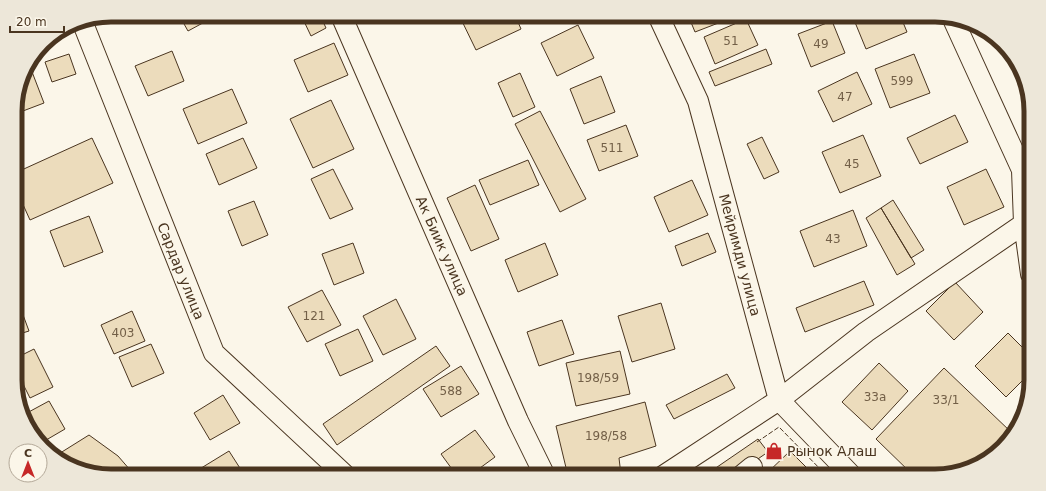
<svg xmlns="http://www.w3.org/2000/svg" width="1046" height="491" font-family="'DejaVu Sans',sans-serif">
<rect width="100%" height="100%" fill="#fbf6e9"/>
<path fill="#ecdcbc" stroke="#4a3520" d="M179,15H210L212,18L188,31Z
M301,15H320L326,28L311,36Z
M459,15H515L521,29L476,50Z
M688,15H733L734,17L695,32Z
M852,15H900L907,32L866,49Z
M746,19L758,45L715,64L704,37Z
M832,21L845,53L811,67L798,34Z
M578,25L594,58L557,76L541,43Z
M334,43L348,75L308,92L294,60Z
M766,49L772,64L715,86L709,72Z
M172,51L184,81L148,96L135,66Z
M69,54L76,74L52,82L45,62Z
M914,54L930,93L890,108L875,69Z
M29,64L44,103L15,114V105L25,69Z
M857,72L872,104L833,122L818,91Z
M520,73L535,107L513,117L498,83Z
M601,76L615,112L584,124L570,89Z
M232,89L247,123L198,144L183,109Z
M1029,96L1030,99V114L1024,98Z
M331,100L354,149L313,168L290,119Z
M540,111L586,199L560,212L515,124Z
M955,115L968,142L920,164L907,138Z
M626,125L638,156L599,171L587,140Z
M863,135L881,176L840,193L822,152Z
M762,137L779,172L764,179L747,144Z
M92,138L113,183L30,220L15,187V173Z
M243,138L257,168L219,185L206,154Z
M528,160L539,185L490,205L479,180Z
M333,169L353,209L330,219L311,179Z
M986,169L1004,207L964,225L947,187Z
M692,180L708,215L669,232L654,197Z
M475,185L499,239L471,251L447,198Z
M893,200L924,250L911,258L881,208Z
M254,201L268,235L242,246L228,211Z
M881,208L915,264L897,275L866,218Z
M853,210L867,246L814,267L800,231Z
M89,216L103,252L64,267L50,231Z
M708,233L716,252L682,266L675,246Z
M353,243L364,273L334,285L322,254Z
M545,243L558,275L518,292L505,260Z
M864,281L874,305L805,332L796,308Z
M955,282L983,312L954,340L926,311Z
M322,290L341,325L307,342L288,307Z
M16,296L29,331L16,335Z
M396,299L416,339L383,355L363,316Z
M661,303L675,349L632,362L618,316Z
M132,311L145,341L114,354L101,325Z
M562,320L574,354L539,366L527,332Z
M358,329L373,361L340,376L325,344Z
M1008,333L1031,356V372L1006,397L975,366Z
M151,344L164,373L132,387L119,357Z
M436,346L450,366L337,445L323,424Z
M34,349L53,387L30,398L16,370V358Z
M620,351L630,394L576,406L566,363Z
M879,363L908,391L872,430L842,402Z
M461,366L479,394L441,417L423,389Z
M944,368L1011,432L988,460L941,476H914L876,439Z
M727,374L735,388L674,419L666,405Z
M223,395L240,423L210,440L194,413Z
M49,401L65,429L41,443L25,414Z
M645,402L656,446L619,458L621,475L620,476H568L556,426Z
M475,430L495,457L469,476H457L441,454Z
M89,435L118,456L131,471L124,476H111L74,469L57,455Z
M758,439L768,452L733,476H704Z
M229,451L245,476H202L198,470Z
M790,451L815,476H764Z
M145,469L152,476H138Z
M529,469L534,476H518Z"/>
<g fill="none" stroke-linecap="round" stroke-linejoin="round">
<g stroke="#4a3520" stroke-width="22">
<path id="minor" d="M341,15L518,421L545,476
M658,15L698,101L779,400L852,476
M953,19L1022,170L1024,223L1031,274
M82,21L214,353L346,476
M663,476L779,400L866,332L1031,219
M741,476L752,467"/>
</g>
<use href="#minor" stroke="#fbf6e9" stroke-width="20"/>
<path stroke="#4a3520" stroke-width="1" stroke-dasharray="5 2" stroke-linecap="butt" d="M757,442L779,427L827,476"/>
</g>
<defs>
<g id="shop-bare" transform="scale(1.38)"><path d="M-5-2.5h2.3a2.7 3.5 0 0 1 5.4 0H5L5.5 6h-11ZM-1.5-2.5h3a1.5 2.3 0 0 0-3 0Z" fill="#c62828" stroke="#fbf6e9" stroke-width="2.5" paint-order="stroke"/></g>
</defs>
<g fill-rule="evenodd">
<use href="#shop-bare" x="774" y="451"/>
</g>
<g text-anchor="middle" stroke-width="3" stroke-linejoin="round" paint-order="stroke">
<g font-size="12" fill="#725f47">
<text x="731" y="45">51</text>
<text x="821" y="48">49</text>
<text x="902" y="85">599</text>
<text x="845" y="101">47</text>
<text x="612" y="152">511</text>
<text x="852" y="168">45</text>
<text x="833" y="243">43</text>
<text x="314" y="320">121</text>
<text x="123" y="337">403</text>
<text x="598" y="382">198/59</text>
<text x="451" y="395">588</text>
<text x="875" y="401">33а</text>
<text x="946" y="404">33/1</text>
<text x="606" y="440">198/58</text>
</g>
<g font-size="14" fill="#4a3520" stroke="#fbf6e9">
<text transform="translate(442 246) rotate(66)" y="5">Ак Биик улица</text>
<text transform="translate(740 255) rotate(75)" y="5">Мейримди улица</text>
<text transform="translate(181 271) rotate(68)" y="5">Сардар улица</text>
</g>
<g font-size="14" fill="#4a3520" stroke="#fbf6e9" text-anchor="start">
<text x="787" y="456">Рынок Алаш</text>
</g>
</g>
<path d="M0 0H1046V491H0ZM111 22H935A89 89 0 0 1 1024 111V380A89 89 0 0 1 935 469H111A89 89 0 0 1 22 380V111A89 89 0 0 1 111 22Z" fill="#ede7d9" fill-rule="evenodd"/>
<path fill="none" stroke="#4a3520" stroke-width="5" d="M111 22H935A89 89 0 0 1 1024 111V380A89 89 0 0 1 935 469H111A89 89 0 0 1 22 380V111A89 89 0 0 1 111 22Z"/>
<g transform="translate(28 463)"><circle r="19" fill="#fbf6e9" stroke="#b4a999"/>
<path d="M0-3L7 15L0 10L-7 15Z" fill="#c62828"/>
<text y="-6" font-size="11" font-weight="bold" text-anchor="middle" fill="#4a3520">С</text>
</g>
<path d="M10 26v6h54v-6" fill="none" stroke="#4a3520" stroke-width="2"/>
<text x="16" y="26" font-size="12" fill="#4a3520" stroke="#fbf6e9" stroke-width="3" paint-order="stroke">20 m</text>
</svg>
